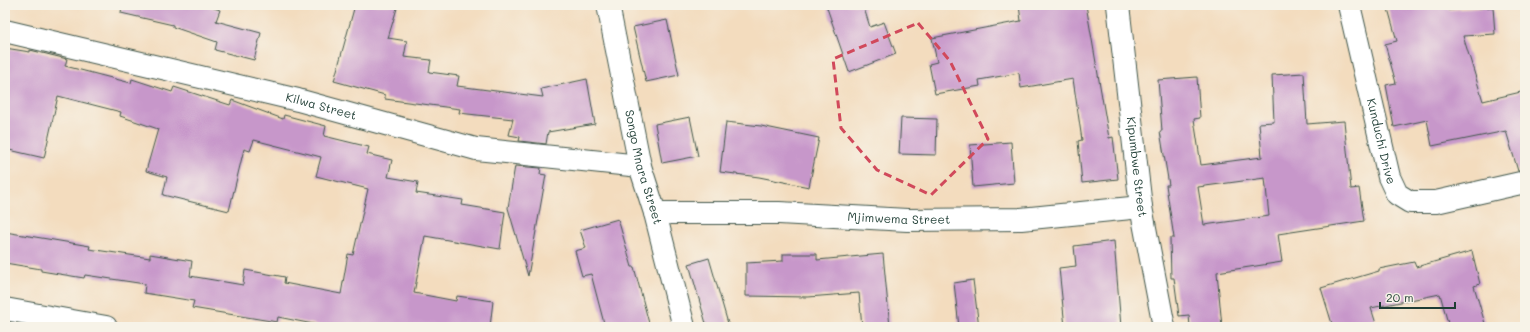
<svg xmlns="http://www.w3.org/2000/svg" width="1530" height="332" font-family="Mali,sans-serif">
<rect width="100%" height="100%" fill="#f7f3e8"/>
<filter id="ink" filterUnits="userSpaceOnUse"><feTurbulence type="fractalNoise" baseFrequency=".025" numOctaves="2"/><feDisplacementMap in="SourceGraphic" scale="8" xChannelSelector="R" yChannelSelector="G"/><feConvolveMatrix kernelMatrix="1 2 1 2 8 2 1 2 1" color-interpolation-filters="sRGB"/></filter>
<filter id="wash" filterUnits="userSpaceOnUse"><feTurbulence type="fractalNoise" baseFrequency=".012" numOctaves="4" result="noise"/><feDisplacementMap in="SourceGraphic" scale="16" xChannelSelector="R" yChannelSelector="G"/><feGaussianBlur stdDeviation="0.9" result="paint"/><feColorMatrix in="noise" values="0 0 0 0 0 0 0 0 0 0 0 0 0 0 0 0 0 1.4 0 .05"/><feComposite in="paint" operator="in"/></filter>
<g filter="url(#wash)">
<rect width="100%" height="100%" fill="#f3dcbe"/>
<g id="blocks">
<path fill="#c797ca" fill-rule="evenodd" d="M122,5H205L220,10L216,21L261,33L254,60L215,50L217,42L173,27V25L121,13Z
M355,5H398L388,38L407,41L404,57L431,60L429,72L459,76L457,86L543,97L541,89L587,79L595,124L548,132L546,144L519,141L520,137L509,135L513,119L459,113L460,109L385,99V95L334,81Z
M826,5H863L870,27L884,22L896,54L849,72Z
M1019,5H1086L1109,138L1113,137L1118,179L1082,183L1078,141L1082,140L1073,79L1021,88L1019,73L979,80L980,86L935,94L929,64L937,62L932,38L1021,21Z
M1387,5H1447L1448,10L1493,7L1495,34L1463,36L1483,101L1525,91V170L1518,171L1506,131L1432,146L1427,120L1394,127L1386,85L1396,83L1385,44L1397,41Z
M667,20L679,75L646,82L633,27Z
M5,48L30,52V50L67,59L65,66L131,83L132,79L172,92L174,87L230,105L232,100L283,119L284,115L326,126L324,136L369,147L367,154L392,160L388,177L418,182L416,193L463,200L462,205L505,212L500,249L425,236L414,293L456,301L457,296L493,301L490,327H328L278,317L277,322L192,308L194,301L144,293L145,284L85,275L84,278L41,271V269L5,263V232L90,246L89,249L150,258V254L192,261L190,276L243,285L245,270L285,277L284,283L341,294L348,254L353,255L368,189L316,176L321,157L254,140L250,151L244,149L229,211L163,195L167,177L146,171L158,129L120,116L121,112L58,96L44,158L5,149Z
M1304,73L1307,124L1344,121L1351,189L1359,188L1364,221L1278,234L1282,262L1217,272L1222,327H1190L1189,315L1179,316L1174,278H1171L1170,238H1174L1166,185H1169L1160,131H1162L1158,80L1197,77L1200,118L1194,119L1201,165L1262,157L1259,123L1274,122L1272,75ZM1265,178L1269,216L1204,225L1198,187Z
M690,117L698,156L662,163L655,124Z
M901,118L937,119L936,155L899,154Z
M726,122L761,126L819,138L809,187L759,177L720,172Z
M1011,142L1014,183L973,187L970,145Z
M515,166L541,168L540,174L546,175L528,276L508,208Z
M618,219L632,267H634L650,327H605L591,274L582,276L575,251L586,248L580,230Z
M1114,241L1121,327H1065L1059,268L1076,266L1074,246Z
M1472,251L1480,284L1474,286L1486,327H1449L1440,294L1371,308L1377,327H1333L1321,288L1379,271V269L1414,262L1416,267Z
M783,254H817V260L883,254L890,327H862L859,293L808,297L746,296V263L783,261Z
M709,258L729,327H707L689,264Z
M973,280L979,327H959L954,283Z"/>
</g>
</g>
<g filter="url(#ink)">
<use href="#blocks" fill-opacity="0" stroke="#3f5549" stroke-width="1"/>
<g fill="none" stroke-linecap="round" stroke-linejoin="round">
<g stroke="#3f5549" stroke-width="24">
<g id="minor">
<path id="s1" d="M608,5L640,166L655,213L684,327"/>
<path id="s2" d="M1118,5L1141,207L1164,327"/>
<path id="s3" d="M1349,5L1389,177L1397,194L1410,202H1436L1525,182"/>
<path id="s4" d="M5,31L298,100L476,149L640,166"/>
<path id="s5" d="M655,213H779L907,220L1021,219L1141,207"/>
<path d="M5,309L106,327"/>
</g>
</g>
<use href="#minor" stroke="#fff" stroke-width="22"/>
</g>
</g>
<path fill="none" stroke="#d1495b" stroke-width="3" stroke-dasharray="8 5" stroke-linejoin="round" d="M918,23L950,61L988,139L931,195L877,170L841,128L833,59Z"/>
<g text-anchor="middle" stroke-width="3.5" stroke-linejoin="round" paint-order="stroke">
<g font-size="12" fill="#1f3d34" stroke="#f7f3e8">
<text dy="4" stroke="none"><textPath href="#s4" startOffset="325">Kilwa Street</textPath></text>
<text dy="4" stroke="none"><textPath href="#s3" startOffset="140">Kunduchi Drive</textPath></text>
<text dy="4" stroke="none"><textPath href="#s1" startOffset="166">Songo Mnara Street</textPath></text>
<text dy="4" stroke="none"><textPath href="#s2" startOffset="163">Kipumbwe Street</textPath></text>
<text dy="4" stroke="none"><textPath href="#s5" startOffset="244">Mjimwema Street</textPath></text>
</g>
</g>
<rect width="1530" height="332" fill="none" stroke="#f7f3e8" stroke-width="20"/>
<path d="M1380 302v6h75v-6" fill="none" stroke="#1f3d34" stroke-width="2"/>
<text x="1386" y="302" font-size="12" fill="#1f3d34" stroke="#f7f3e8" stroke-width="3" paint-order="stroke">20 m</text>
</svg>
